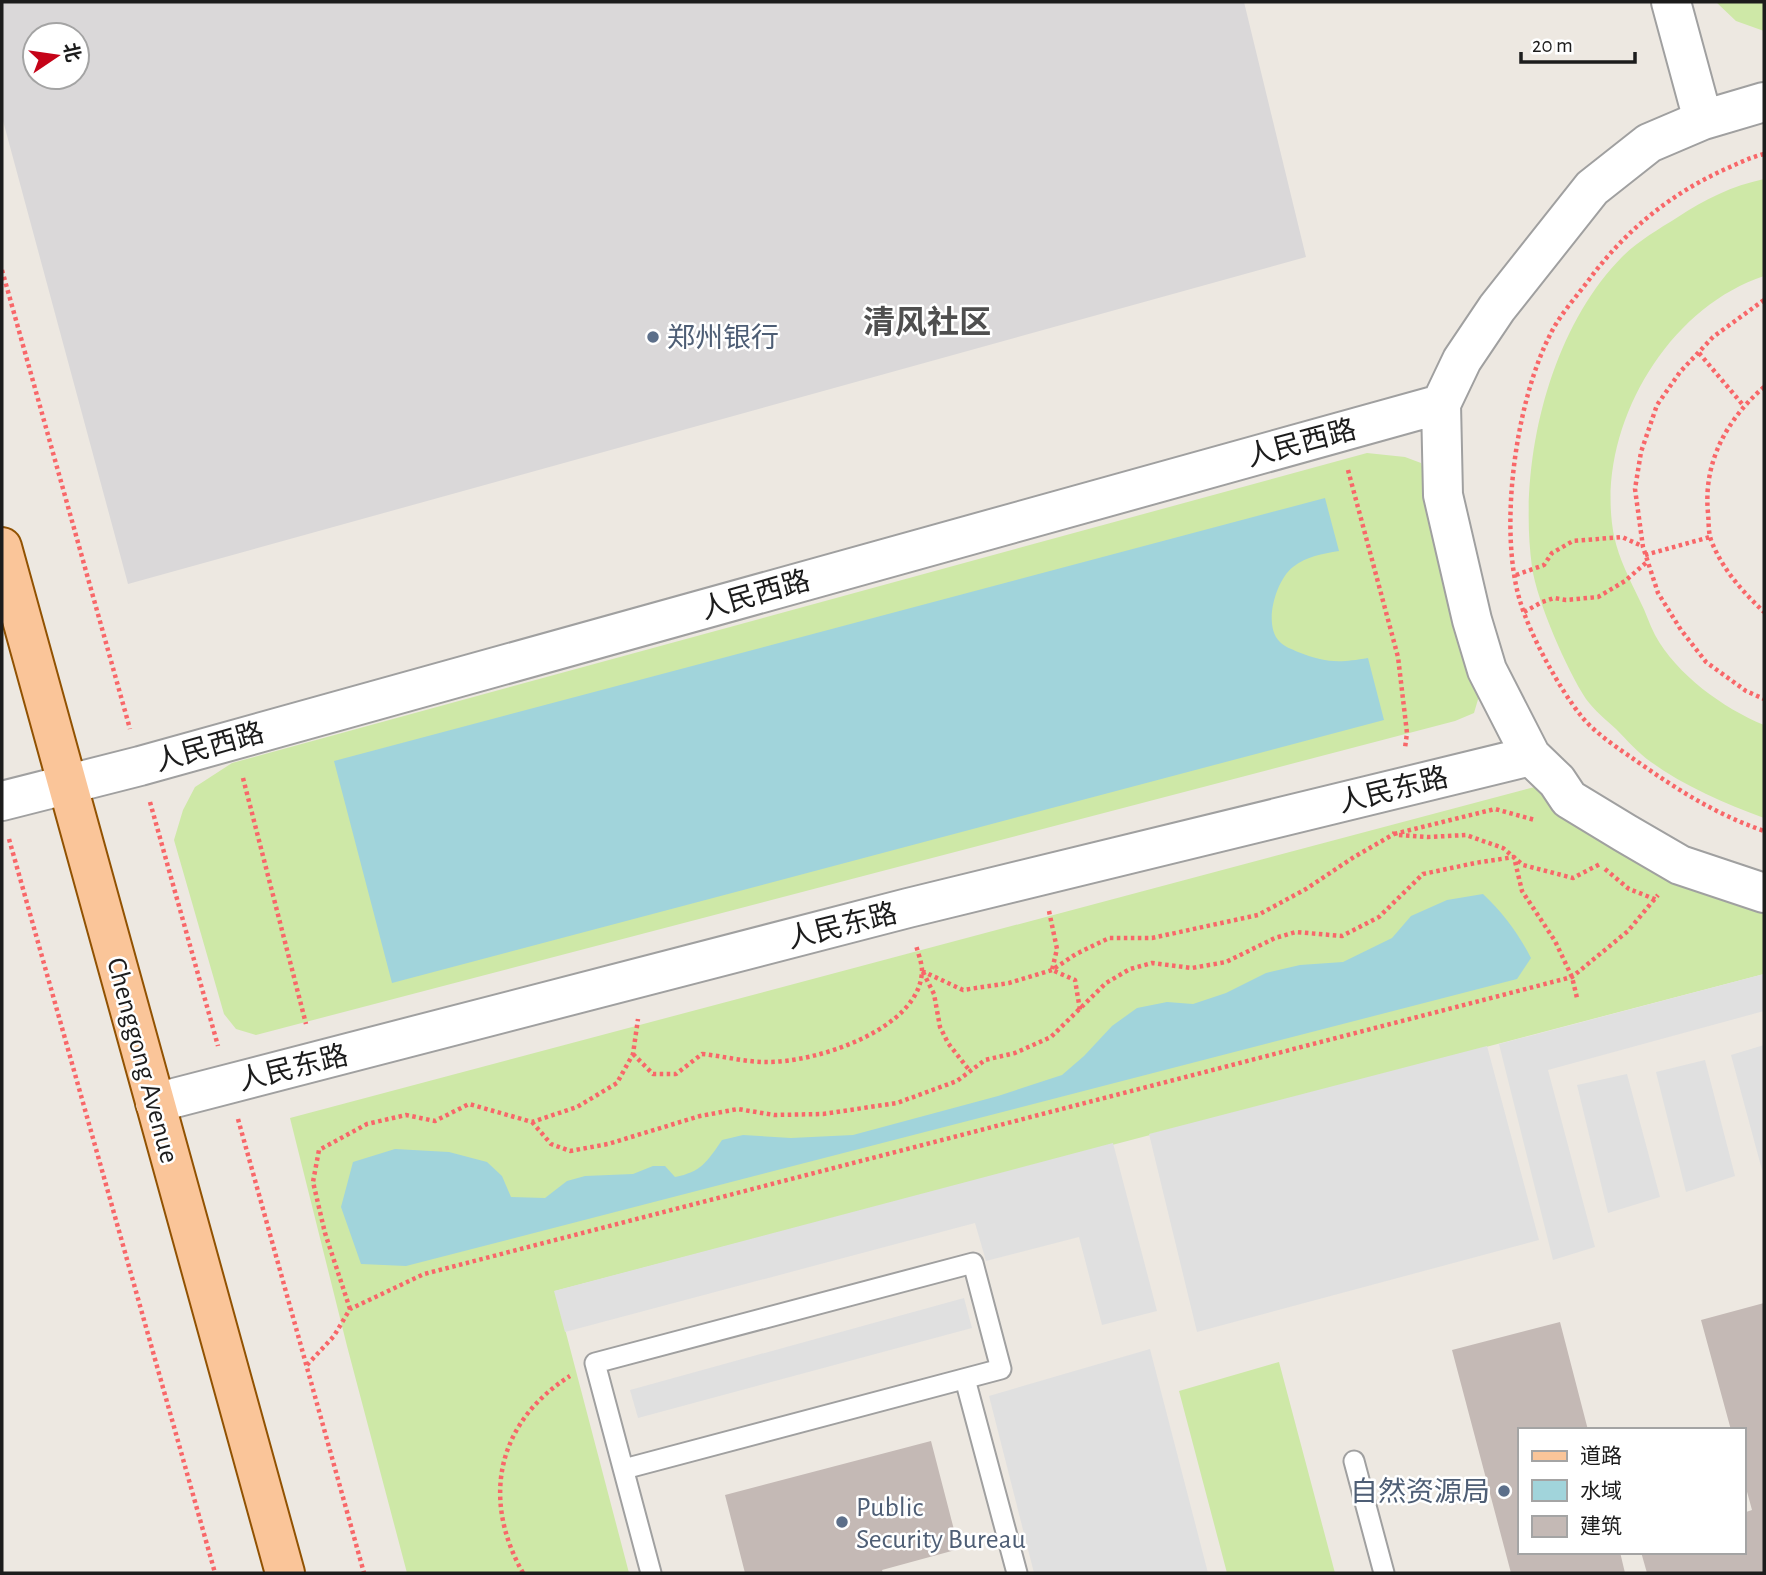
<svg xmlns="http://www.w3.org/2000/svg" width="1766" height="1575" font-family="'Alegreya Sans','Noto Sans SC',sans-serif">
<rect width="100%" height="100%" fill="#ede8e1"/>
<path fill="#dad8d9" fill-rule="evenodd" d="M2,2H1244L1306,257L128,584L2,117ZM35,35H77V77H35Z"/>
<path fill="#cee8a7" d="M1716,2H1764V31L1736,21Z
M1764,179V276C1664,309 1594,433 1614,536C1619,559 1630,580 1640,601C1646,612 1649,624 1655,635C1677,675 1723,708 1764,725V818C1726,804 1684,786 1651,762C1638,753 1627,740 1616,729C1606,720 1594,710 1586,699C1567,670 1537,602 1532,567C1518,465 1548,332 1622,257C1638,241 1659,229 1678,217C1705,199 1732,186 1764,179Z
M1367,453L1405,457L1421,463L1479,696L1474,713L1455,721L256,1035L236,1029L224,1014L174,840L183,810L195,787L232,763Z
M1557,781L1764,893V974L555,1291L629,1573H407L347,1346L290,1118Z
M1279,1362L1335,1573H1227L1179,1391Z"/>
<path fill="#e0e0e0" d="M1764,974V1011L1548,1070L1595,1247L1553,1260L1499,1044Z
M1764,1045V1169L1762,1170L1731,1055Z
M1487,1046L1539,1240L1197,1332L1149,1134Z
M1705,1060L1735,1176L1686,1192L1656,1072Z
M1627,1074L1660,1197L1608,1213L1577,1085Z
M1113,1143L1157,1311L1102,1325L1079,1237L986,1261L975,1223L565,1332L554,1291Z
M964,1298L972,1328L638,1418L630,1390Z
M1150,1349L1208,1573H1034L989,1396Z"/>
<path fill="#a1d4db" d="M1325,498L1339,551C1322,554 1307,556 1293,567C1276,580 1263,624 1279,641C1284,647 1292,649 1298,652C1326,663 1339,663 1368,658L1384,720L392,983L334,761Z
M1483,894C1504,914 1518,933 1531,958L1517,979L406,1266L361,1264L341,1207L353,1162L395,1149L449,1152L487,1162L502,1176L511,1197L545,1198L567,1181L585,1176L633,1174L653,1166H665L675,1177C701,1172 707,1162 722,1140L743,1135L791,1138L853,1135L998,1096L1062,1075L1084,1056L1112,1026L1137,1008L1167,1002L1193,1004L1226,993L1266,973L1300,965L1343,962L1392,938L1411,916L1447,900Z"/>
<path fill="#c4b9b5" d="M1764,1303V1573H1647L1641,1552H1743V1513L1752,1510L1743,1477V1430H1731L1701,1320Z
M1560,1322L1588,1430H1519V1552H1620L1625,1573H1511L1452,1350Z
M931,1441L959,1549L882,1570L883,1573H745L725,1495Z"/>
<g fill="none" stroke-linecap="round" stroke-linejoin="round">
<g stroke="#a0a0a0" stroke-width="23">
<path id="lane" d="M965,1379L1017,1573
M1354,1461L1384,1573
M624,1469L1001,1369L973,1263L595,1363L651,1573"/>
</g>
<g stroke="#a0a0a0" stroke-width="42">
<path id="street" d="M1671,2L1703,120
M1764,102L1703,120L1649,143L1592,188L1497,308L1462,360L1441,404L1443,495L1472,620L1487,670L1531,756L1557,781L1569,799L1625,833L1680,865L1764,893
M2,801L140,766L1441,404
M155,1103L908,908L1531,756"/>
</g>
<g stroke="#915202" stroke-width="42">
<path id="primary" d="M2,547L285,1573"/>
</g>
<path stroke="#f86769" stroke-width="4.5" stroke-dasharray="3.5 3.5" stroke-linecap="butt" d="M1764,154C1752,157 1741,162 1730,167C1673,192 1628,228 1591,277C1578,295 1561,313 1551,333C1516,400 1498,528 1520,601C1530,635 1560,690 1582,717C1596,734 1618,748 1635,760C1678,790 1715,814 1764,831
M2,270L130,729
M1764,300L1713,337L1680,372L1657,405L1641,452L1635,489L1643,547L1658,593L1681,630L1706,662L1746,691L1764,699
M1699,353L1743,405
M1764,387C1727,419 1703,462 1708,513C1709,522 1708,531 1711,540C1722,569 1742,591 1764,612
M1348,470L1398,657L1407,733L1405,748
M1645,555L1710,537
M1516,575L1544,565L1552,553L1573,541L1622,537L1642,546
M1524,612L1542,602L1554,598L1566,600L1598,597L1625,581L1648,561
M243,778L306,1024
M150,802L218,1046
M1394,834L1495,809L1535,820
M1399,835L1428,837L1466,835L1503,848L1523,865L1573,878L1600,864
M9,839L215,1573
M1605,869L1629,889L1657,900
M1049,911L1057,949L1052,970L1075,980L1080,1010
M922,971L963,990L1009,983L1052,970L1076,954L1109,938H1152L1258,915L1306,889L1354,857L1394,834L1395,829
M923,972L934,994L940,1027L948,1043L970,1071
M633,1054L653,1074H676L702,1054C723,1056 745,1062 766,1062C814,1063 920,1030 922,971C922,963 918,953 916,945
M238,1119L364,1573
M532,1122L551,1144L570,1151L608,1144L700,1116L738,1109L774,1115L823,1114L897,1103L957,1081L985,1060L1015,1053L1051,1037L1106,983L1130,969L1152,963L1192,968L1226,962L1275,938L1296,932L1342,936L1379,917L1423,874L1475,863L1514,857L1522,891L1555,941L1572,977L1577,998
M350,1309L325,1233L313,1182L319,1150L367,1124L406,1115L435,1121L469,1104L532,1122L577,1107L617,1083L633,1054L638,1019
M307,1365L334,1336L350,1309L424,1274L1572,977L1628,931L1658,895
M523,1573C481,1499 497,1422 570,1376"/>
<use href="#lane" stroke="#fff" stroke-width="19"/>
<use href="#street" stroke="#fff" stroke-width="38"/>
<use href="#primary" stroke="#fac599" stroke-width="38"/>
</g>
<g fill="#5c6f8a" stroke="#fff" stroke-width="2.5">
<circle cx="653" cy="337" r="7"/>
<circle cx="1504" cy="1491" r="7"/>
<circle cx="842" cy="1522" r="7"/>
</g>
<g text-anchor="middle" stroke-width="5" stroke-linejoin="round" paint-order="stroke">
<g font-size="28" fill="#4e5e75" stroke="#fff" text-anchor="start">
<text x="667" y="347">郑州银行</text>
<text x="1490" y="1501" text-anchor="end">自然资源局</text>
<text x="856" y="1516">Public<tspan x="856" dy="32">Security Bureau</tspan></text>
</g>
<g font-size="28" fill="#1c1c1c" stroke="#fff">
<text transform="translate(1301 442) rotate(-15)" y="10">人民西路</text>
<text transform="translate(755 594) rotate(-16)" y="10">人民西路</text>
<text transform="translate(209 746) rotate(-16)" y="10">人民西路</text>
<text transform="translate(1393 789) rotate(-14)" y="10">人民东路</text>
<text transform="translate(842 925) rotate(-14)" y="10">人民东路</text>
<text transform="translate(144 1060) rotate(75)" y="10">Chenggong Avenue</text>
<text transform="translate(293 1067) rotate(-14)" y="10">人民东路</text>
</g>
<g font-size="32" font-weight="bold" fill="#4f4f4f" stroke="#fff">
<text x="927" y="333">清风社区</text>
</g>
</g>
<rect width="1766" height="1575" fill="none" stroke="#1c1c1c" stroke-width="7"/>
<rect x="1518" y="1428" width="228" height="126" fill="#ffffff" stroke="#a4a4a4" stroke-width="2"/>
<rect x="1532" y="1451" width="35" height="10" fill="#fac599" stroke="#a4a4a4" stroke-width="2"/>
<text x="1580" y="1463" font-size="21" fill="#1c1c1c">道路</text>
<rect x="1532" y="1480" width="35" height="21" fill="#a1d4db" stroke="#a4a4a4" stroke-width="2"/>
<text x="1580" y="1498" font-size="21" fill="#1c1c1c">水域</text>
<rect x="1532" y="1516" width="35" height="21" fill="#c4b9b5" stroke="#a4a4a4" stroke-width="2"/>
<text x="1580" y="1533" font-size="21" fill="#1c1c1c">建筑</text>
<g transform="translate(56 56) rotate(77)"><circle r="33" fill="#ffffff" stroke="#a4a4a4" stroke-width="2"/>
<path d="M0-5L12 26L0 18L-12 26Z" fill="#c50318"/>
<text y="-10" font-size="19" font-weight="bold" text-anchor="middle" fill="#1c1c1c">北</text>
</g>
<path d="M1521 52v10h114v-10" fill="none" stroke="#1c1c1c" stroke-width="3.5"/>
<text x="1532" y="52" font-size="21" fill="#1c1c1c" stroke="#ffffff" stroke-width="5" paint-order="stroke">20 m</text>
</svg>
